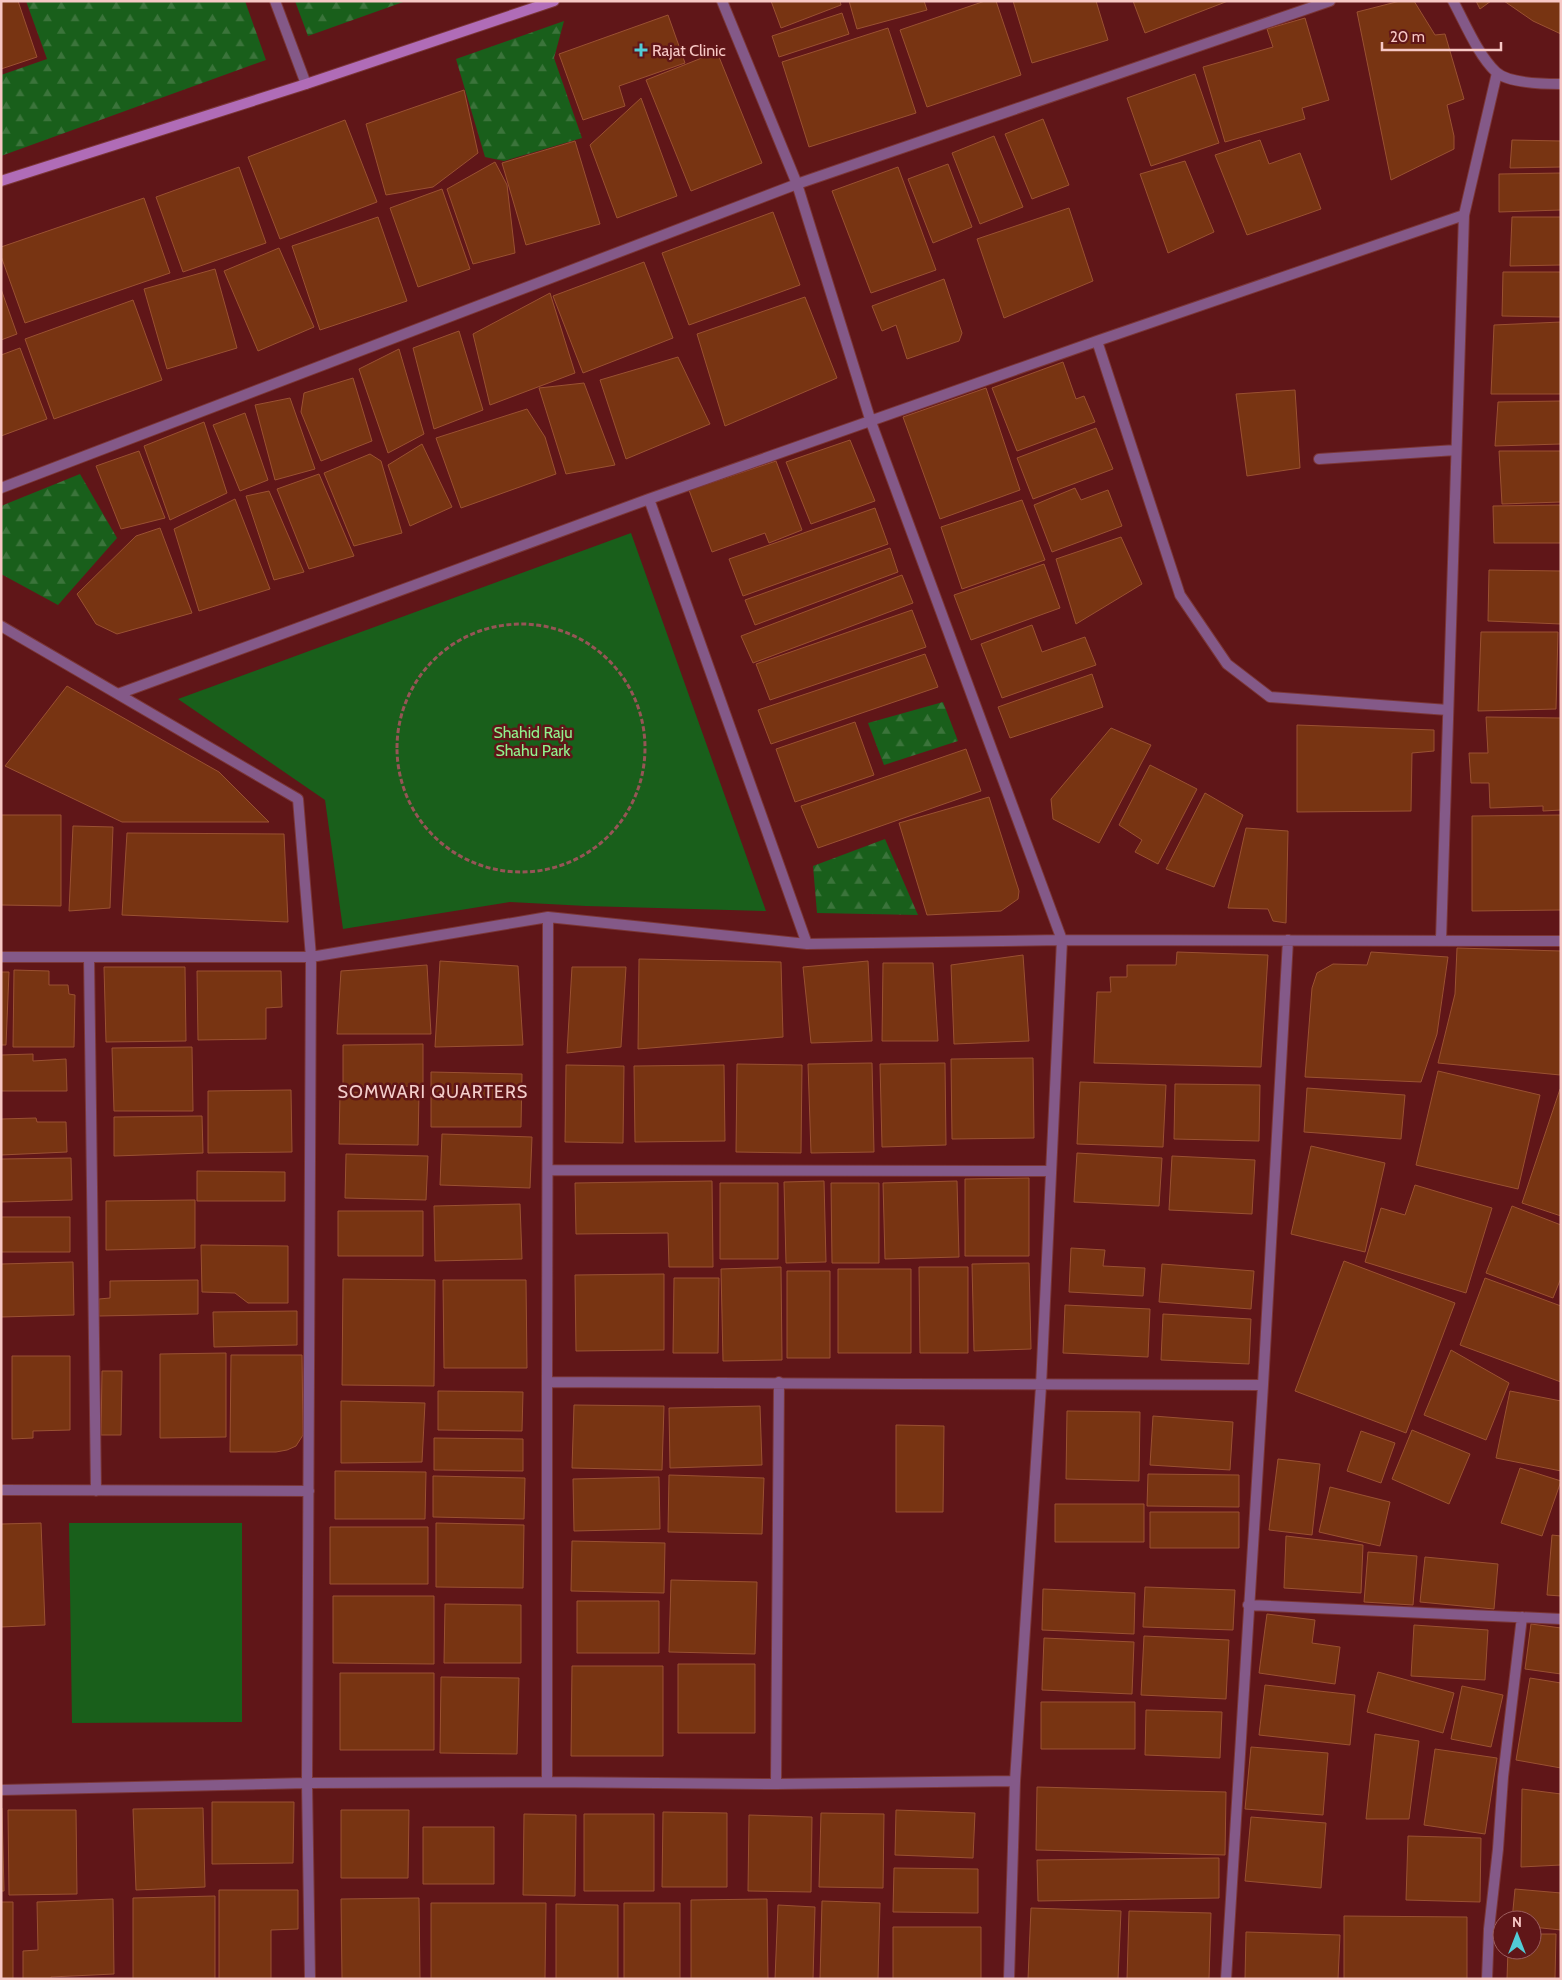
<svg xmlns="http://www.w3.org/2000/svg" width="1562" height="1980" font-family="Cabin,sans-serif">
<defs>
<pattern id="forest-firs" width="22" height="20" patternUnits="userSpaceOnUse" patternTransform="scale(1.25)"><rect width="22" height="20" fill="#195f1b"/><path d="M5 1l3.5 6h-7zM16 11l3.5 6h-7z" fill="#3b743b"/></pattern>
</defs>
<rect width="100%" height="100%" fill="#601618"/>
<path fill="#195f1b" d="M631,533L766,911L586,906L510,902L343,929L325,800L178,699Z
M69,1523H242V1722L72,1723Z"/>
<path fill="url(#forest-firs)" d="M26,1H245L266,60L1,156V75L47,59Z
M295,1H406L308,36Z
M564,21L554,58L582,138L504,161L485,157L456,59Z
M80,474L117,538L58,605L1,574V506Z
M943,702L958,741L884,765L868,723Z
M885,839L918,915L817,913L813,866Z"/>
<path fill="#783412" stroke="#9a5132" d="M1,1H18L37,57L1,69Z
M771,1H840L841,5L781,28Z
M849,1H924L927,10L857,29Z
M985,1H996L1021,75L927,107L900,30Z
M1013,1H1096L1108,40L1032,63Z
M1133,1H1228L1145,33Z
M1400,1H1414L1435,35L1445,34L1464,99L1447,105L1454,136V149L1391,180L1357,12Z
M1476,1H1491L1480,9Z
M1504,1H1561V34L1533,21Z
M842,13L849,34L779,57L772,36Z
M668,15L685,63L619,86L625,106L583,120L559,54Z
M1305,18L1329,100L1302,108L1305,119L1225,142L1203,67L1273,47L1267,29Z
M888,28L916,113L809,147L782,62Z
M717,52L762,163L691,191L646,80Z
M1195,74L1219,143L1151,166L1127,98Z
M464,90L478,153L433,187L386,195L366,124Z
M641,98L677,196L617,218L590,145Z
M1043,119L1069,185L1032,199L1005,134Z
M345,120L377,202L280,239L248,157Z
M994,136L1023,207L980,224L952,153Z
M1260,140L1269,164L1300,153L1321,209L1247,235L1215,155Z
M1512,140L1561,141V167L1510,168Z
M575,141L600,224L526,245L502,163Z
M1185,161L1214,232L1168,253L1140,174Z
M495,162L507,185L515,253L473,264L447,189Z
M948,164L972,227L933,243L908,179Z
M239,167L266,243L183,272L156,197Z
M898,167L936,270L871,293L832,191Z
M1561,173V210L1499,212V174Z
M442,189L470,269L418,287L390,208Z
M144,198L170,273L25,323L1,256V247Z
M1069,208L1093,281L1004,318L977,239Z
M773,212L800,285L689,325L662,253Z
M378,217L407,301L320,330L292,246Z
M1512,217H1561V265L1510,266Z
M279,248L314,327L258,351L224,271Z
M644,262L673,338L583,373L553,296Z
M215,269L237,348L167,369L144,289Z
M1503,272H1561V317L1502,316Z
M944,279L962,333L959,341L907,359L896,325L882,331L872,306Z
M1,289L17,334L1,340Z
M550,293L575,373L490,405L473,334Z
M805,297L837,378L725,426L697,334Z
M133,300L162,380L54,419L25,339Z
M1561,322V394H1491L1494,325Z
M459,331L483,410L434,429L413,348Z
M20,348L47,419L1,436V355Z
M399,349L424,434L388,453L359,369Z
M678,357L710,424L626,459L600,380Z
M1063,362L1076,399L1084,396L1095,422L1017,451L992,388Z
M353,378L372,441L321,461L301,412L304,393Z
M584,383L615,465L566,474L539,388Z
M986,388L1020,490L940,519L903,417Z
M1295,390L1300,468L1247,476L1236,394Z
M290,398L315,469L275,480L255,405Z
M1561,401V444L1495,446L1498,402Z
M527,409L545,437L556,474L461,508L436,438Z
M245,413L268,480L240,491L213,425Z
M204,422L227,493L170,520L144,446Z
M1096,428L1113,469L1033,499L1017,458Z
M850,440L875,501L811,524L786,462Z
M422,444L452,507L410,526L388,465Z
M139,451L165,518L121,529L96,466Z
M1499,451H1561V502L1502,504Z
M370,454L381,461L402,533L354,546L324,473Z
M776,461L802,530L769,543L765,533L712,552L689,490Z
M319,474L354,556L309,569L277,489Z
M1075,488L1081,500L1108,490L1122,526L1052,552L1034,505Z
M269,491L304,572L274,580L246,496Z
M235,499L270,589L199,611L174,529Z
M1022,500L1045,560L962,589L941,527Z
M1561,505V543H1494L1493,506Z
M875,508L888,544L743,596L729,559Z
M160,528L192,613L117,634L96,624L77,594L136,536Z
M1121,537L1142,584L1076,624L1056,559Z
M890,548L898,572L755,625L745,600Z
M1044,564L1060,608L971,640L954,595Z
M1489,570L1561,571V624L1488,621Z
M902,575L913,603L753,663L741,636Z
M912,610L926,647L770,700L756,664Z
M1032,625L1042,652L1085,637L1096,665L1002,698L981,644Z
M1481,632H1558L1556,709L1478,711Z
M925,654L938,687L771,744L758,710Z
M1092,674L1103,707L1010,738L998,707Z
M67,686L219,772L269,822H122L5,766Z
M1486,717L1561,718V810L1543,811V806L1490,808L1489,783H1471L1469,753H1488Z
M855,722L874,775L795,802L776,749Z
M1297,725L1434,730V751L1412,753L1411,811L1297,812Z
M1111,728L1151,745L1099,843L1053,819L1051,799Z
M966,749L981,791L818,848L801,806Z
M1150,765L1197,789L1158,864L1135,852L1142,840L1119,825Z
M1205,793L1243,815L1214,887L1166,869Z
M989,797L1019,891L1018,899L1001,911L927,915L899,823Z
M1,815H61V906L1,905Z
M1561,815V910L1472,911V816Z
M73,826L113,827L110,908L69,911Z
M1246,828L1288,831L1286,923L1273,921L1268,909L1228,908Z
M127,833L284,834L288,922L122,915Z
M1457,948L1561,951L1560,1075L1438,1063L1455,994Z
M1177,952L1268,955L1261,1067L1094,1063L1097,992H1111L1110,977H1127V965H1176Z
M1371,952L1448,957L1437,1034L1421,1082L1305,1077L1312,988L1317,973L1333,964L1367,965Z
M1023,955L1029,1041L954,1044L951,965Z
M639,959L781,962L783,1037L638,1049Z
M440,961L518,966L523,1045L435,1047Z
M868,961L872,1041L811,1043L803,967Z
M883,963H933L938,1041H882Z
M427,965L431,1034H337L341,971Z
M104,967H185L186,1041L106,1042Z
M572,967H626L621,1047L567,1053Z
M14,970L49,971V985H68L69,994L75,995L74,1047H13Z
M197,971H281L282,1007L266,1008V1039L198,1040Z
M1,972H9L6,1045H1Z
M423,1044V1086L343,1087V1045Z
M192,1047L193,1111H114L112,1048Z
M33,1054V1061L66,1059L67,1091H1V1055Z
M1033,1058L1034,1138L952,1139L951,1059Z
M872,1063L874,1152L811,1153L808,1064Z
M945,1063L946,1145L882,1147L880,1064Z
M737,1064L802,1065L801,1153L736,1152Z
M566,1065L624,1066L623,1143L565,1142Z
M724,1065L725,1141L635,1142L634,1066Z
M1438,1071L1540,1095L1518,1189L1416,1165Z
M431,1072L522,1074L521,1127H431Z
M1080,1082L1166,1085L1163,1147L1077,1144Z
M1175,1084L1260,1085L1259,1141L1174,1139Z
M1307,1088L1405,1095L1401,1139L1304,1132Z
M1560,1089L1561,1090V1216L1522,1203Z
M291,1090L292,1152L208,1153V1091Z
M340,1092L419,1093L418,1145L339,1144Z
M202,1116L203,1153L114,1156V1117Z
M36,1118L37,1122H66L67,1152L1,1155V1119Z
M442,1134L532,1137L530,1188L440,1185Z
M1311,1146L1385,1163L1365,1252L1291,1234Z
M1077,1153L1162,1158L1159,1206L1074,1202Z
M346,1154L428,1156L426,1200L345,1198Z
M1172,1156L1255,1160L1252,1214L1169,1210Z
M71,1158L72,1200L1,1202V1159Z
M197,1171L285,1172V1201H197Z
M1029,1178V1256H965V1179Z
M712,1181L713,1267H669L668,1233L576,1234L575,1183Z
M824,1181L826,1262L786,1263L784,1182Z
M957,1181L959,1257L885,1259L883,1183Z
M720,1183H778V1259H720Z
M831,1183H879V1263H832Z
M1415,1185L1492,1208L1466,1293L1365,1262L1381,1208L1405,1215Z
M195,1200V1248L106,1250V1201Z
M520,1204L522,1259L435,1261L434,1206Z
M1512,1206L1561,1225V1278L1553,1298L1486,1273Z
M338,1211H423V1256H338Z
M1,1217H70V1252H1Z
M201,1245L288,1246V1303H248L235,1293L202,1292Z
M1071,1248L1105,1250L1103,1266L1145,1268L1143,1296L1069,1292Z
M1344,1261L1455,1303L1406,1433L1295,1391Z
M73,1262L74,1315L1,1317V1264Z
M1029,1263L1031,1349L974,1351L972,1264Z
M1162,1264L1254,1271L1251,1309L1159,1302Z
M781,1267L782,1360L723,1361L721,1269Z
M919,1267H968V1353H920Z
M838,1269H911V1353H838Z
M787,1271H830V1358H787Z
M664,1274V1350L576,1351L575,1275Z
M674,1278H719L718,1353H673Z
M1485,1278L1561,1306V1382L1460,1345Z
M343,1279L435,1280L434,1386L342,1385Z
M198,1280V1314L99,1316V1299L110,1298V1281Z
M443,1280H526L527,1368H444Z
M1065,1305L1150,1309L1148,1357L1063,1353Z
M297,1311V1345L214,1347L213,1312Z
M1163,1314L1251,1319L1249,1364L1161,1360Z
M1451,1350L1509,1383L1486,1440L1424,1415Z
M226,1353V1437L160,1438V1354Z
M231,1355H302L303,1435L296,1446L287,1450L276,1452H230Z
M12,1356H70V1430L33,1431V1438L12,1439Z
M102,1371H122L121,1435H101Z
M438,1391L523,1392L522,1431L438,1430Z
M1510,1391L1561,1401V1471L1496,1458Z
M341,1401L425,1403L422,1462L341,1463Z
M574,1405L664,1406L662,1470L572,1468Z
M760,1406L762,1465L670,1468L669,1408Z
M1067,1411L1140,1412L1139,1481L1066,1479Z
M1153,1416L1233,1422L1230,1470L1150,1465Z
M896,1425L944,1426L943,1512H896Z
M1412,1430L1470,1454L1449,1504L1392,1479Z
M1361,1431L1395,1443L1381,1483L1347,1471Z
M434,1438L523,1439V1471L434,1470Z
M1278,1459L1320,1464L1312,1535L1269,1530Z
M1520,1468L1561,1481L1542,1536L1501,1523Z
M335,1471L426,1472L425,1519H335Z
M1148,1474L1239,1475V1507L1147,1506Z
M669,1475L764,1478L762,1534L668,1532Z
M433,1476L525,1478L524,1519L433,1517Z
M659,1477L660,1529L574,1531L573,1479Z
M1330,1487L1390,1502L1380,1546L1319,1532Z
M1055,1504H1144V1542H1055Z
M1150,1512H1239V1548H1150Z
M41,1523L45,1625L1,1627V1524Z
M436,1523L524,1525L523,1588L436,1587Z
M330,1527H428V1584H330Z
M1552,1535L1561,1536V1596L1547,1595Z
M1286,1536L1363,1545L1361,1593L1284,1588Z
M572,1541L665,1543L664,1593L571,1591Z
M1368,1552L1417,1556L1413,1605L1364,1602Z
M1425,1557L1498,1564L1494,1609L1420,1602Z
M671,1580L757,1582L755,1654L669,1652Z
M1145,1587L1235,1590L1233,1630L1143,1627Z
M1043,1589L1135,1593L1134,1634L1042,1630Z
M333,1596H434V1664L333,1663Z
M577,1601H659V1653H577Z
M445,1604L521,1605V1663H444Z
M1267,1614L1315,1620L1312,1643L1340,1647L1335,1684L1259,1673Z
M1531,1624L1561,1628V1674L1525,1669Z
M1414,1625L1488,1630L1485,1680L1411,1676Z
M1144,1636L1229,1640L1226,1699L1141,1695Z
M1044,1638L1134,1642L1132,1694L1042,1690Z
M678,1664H755V1733H678Z
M572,1666H663V1756H571Z
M1378,1672L1454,1693L1443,1733L1367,1712Z
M340,1673H434V1750H340Z
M441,1677L519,1678L517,1754L440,1753Z
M1530,1678L1561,1683V1768L1516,1760Z
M1265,1685L1355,1695L1350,1745L1259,1735Z
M1462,1686L1503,1695L1491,1747L1451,1739Z
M1041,1702H1135V1749H1041Z
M1146,1710L1222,1712L1220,1758L1145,1755Z
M1375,1734L1419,1741L1409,1819H1366Z
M1251,1747L1328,1753L1323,1815L1245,1809Z
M1435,1749L1497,1758L1485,1834L1424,1825Z
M1037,1787L1226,1792L1225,1855L1036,1850Z
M1522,1789L1561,1794V1865L1521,1867Z
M212,1802H294L293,1863L212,1864Z
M1,1808H2L4,1891H1Z
M203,1808L205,1887L136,1890L133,1809Z
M8,1810H76L77,1894L9,1895Z
M341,1810H409L408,1878H341Z
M896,1810L975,1813L973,1858L895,1855Z
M663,1812L727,1813V1887H662Z
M821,1813L884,1814L883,1888L819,1887Z
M524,1814L576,1815L575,1896L523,1895Z
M584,1814H654V1891H584Z
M749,1815L812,1817L811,1892L748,1891Z
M1251,1817L1326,1823L1321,1888L1245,1881Z
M423,1827H494V1884H423Z
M1408,1836L1481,1838L1480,1902L1406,1900Z
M1219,1858V1898L1038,1901L1037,1860Z
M894,1868L978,1869V1913L893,1912Z
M1515,1889L1561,1893V1930L1532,1927V1920H1512Z
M219,1890H298V1929L271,1930V1979H219Z
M215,1896V1979H133V1898Z
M419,1898L420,1979H342L341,1899Z
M113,1899L114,1974L51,1977V1979H23V1951L38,1950L37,1902Z
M767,1899L768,1979H691V1900Z
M822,1901L880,1903L878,1979H820Z
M1,1902H13V1979H1Z
M431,1903H546L545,1979H431Z
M624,1903H680V1979H624Z
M556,1904L618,1905V1979H556Z
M778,1905L815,1907L813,1979H775Z
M1031,1908L1121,1911L1118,1979H1028Z
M1129,1911L1211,1913L1209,1979H1127Z
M1344,1916L1467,1917V1979H1344Z
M893,1927H981V1979H893Z
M1246,1932L1340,1935L1338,1979H1245Z
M1532,1934H1556L1555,1979H1507L1508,1950H1532Z"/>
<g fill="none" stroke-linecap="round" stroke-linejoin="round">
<g stroke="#7b3637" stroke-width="12">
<path id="street" d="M275,1L306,84
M722,1L797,184L871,422L1062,940L1041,1386L1015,1781L1009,1979
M1453,1C1465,23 1478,55 1496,72C1508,83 1545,84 1561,84
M1097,341L1180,595L1227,664L1270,697L1448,710
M1319,459L1456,450
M1,488L797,184L1330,1
M649,499L807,944
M1,626L298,799L311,957H1
M118,694L649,499L1097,341L1464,215L1497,73
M548,917L547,1382C786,1382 1024,1386 1263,1385L1288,940
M1441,940L1464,215
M89,957L96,1491
M548,1170L1051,1171
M547,1382V1782L776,1784L1015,1781
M1,1490L309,1491
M1248,1605L1561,1619
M776,1784L779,1382
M1,1790L307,1783L547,1782
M310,1979L307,1783L311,957L548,917L807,944L1062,940L1561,941
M1226,1979L1263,1385
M1487,1979L1489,1929L1498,1849L1503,1777L1522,1617"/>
</g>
<g stroke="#7b3637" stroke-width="12">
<path id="secondary" d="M1,181L306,84L554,1"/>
</g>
<path stroke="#965556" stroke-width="3" stroke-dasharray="5 2.5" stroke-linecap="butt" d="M397 748a124 124 0 1 1 248 0a124 124 0 1 1-248 0Z"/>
<use href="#street" stroke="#845988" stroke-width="10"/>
<use href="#secondary" stroke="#b06cb7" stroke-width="10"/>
</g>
<path fill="#52ccd6" stroke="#601618" stroke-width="2" d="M638.5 42.5h5v5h5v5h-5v5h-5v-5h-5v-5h5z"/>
<g text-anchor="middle" stroke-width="5" stroke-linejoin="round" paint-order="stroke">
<g font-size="16" fill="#f7c8c5" stroke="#601618" text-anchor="start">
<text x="652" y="56">Rajat Clinic</text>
</g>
<g font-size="16" fill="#90f28d" stroke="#601618">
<text x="533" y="738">Shahid Raju<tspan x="533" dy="18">Shahu Park</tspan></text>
</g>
<g font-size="18" letter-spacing="1" fill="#f4cecb" stroke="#601618">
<text x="433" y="1098">SOMWARI QUARTERS</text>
</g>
</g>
<rect width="1562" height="1980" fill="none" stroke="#f7c8c5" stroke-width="5"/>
<g transform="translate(1517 1935)"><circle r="24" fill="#601618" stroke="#9c5d5d"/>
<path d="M0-4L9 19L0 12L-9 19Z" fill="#52ccd6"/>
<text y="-8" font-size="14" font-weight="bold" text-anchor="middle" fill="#f7c8c5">N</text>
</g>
<path d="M1382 42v8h119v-8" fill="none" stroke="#f7c8c5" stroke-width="2.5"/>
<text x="1390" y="42" font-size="15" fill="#f7c8c5" stroke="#601618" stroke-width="4" paint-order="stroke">20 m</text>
</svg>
